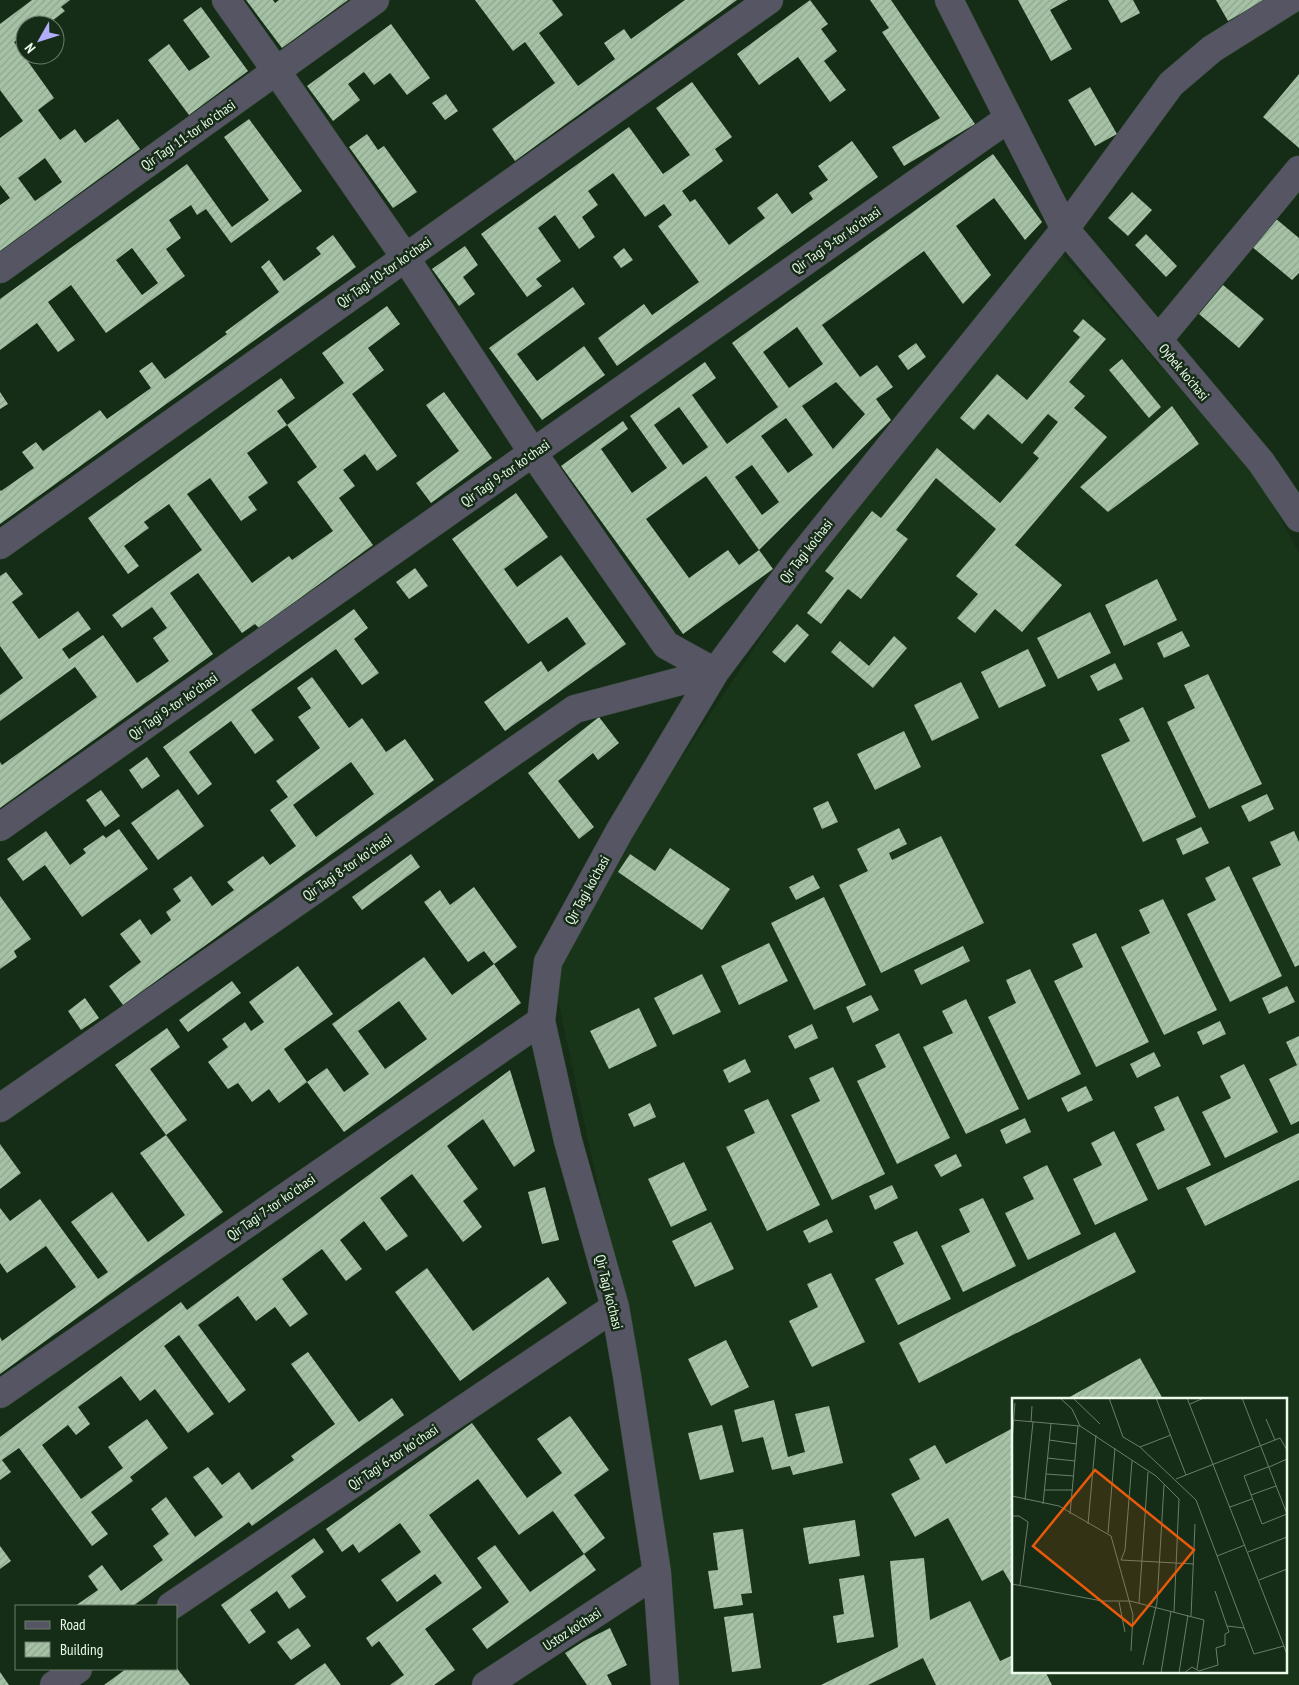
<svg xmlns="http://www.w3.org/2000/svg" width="1299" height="1685" font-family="'PT Sans Narrow',sans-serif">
<defs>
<pattern id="building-hatch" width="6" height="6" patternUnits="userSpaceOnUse" patternTransform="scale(1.25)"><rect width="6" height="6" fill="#a6c2a6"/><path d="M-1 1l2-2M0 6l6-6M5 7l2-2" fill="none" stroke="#8ea48e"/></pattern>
</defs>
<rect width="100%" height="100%" fill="#152c16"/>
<path fill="#18351a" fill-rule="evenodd" d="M1060,252L1258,477L1299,553V1685H674L637,1368L552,972L609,867L810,564ZM1013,1399H1285V1671H1013Z"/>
<path fill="url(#building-hatch)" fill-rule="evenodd" d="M32,0H70L61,7L65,11L48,24L45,19L37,25H25V34L14,42L54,98L38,110L60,140L75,129L85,143L118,119L140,149L0,251V205L10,198L0,185V138L23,121L0,90V24ZM45,158L62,182L35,201L18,178Z
M246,0H273L275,3L279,0H348L282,48Z
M475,0H552L563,15L539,33L578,86L615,59L604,43L624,29L631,39L685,0H737L515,161L492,129L555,83L525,42L513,51Z
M810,0L828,24L821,29L837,51L824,61L846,90L830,102L798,57L759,85L737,54Z
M870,0H891L975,124L904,166L892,147L940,118L882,32L889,28Z
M1018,0H1068L1050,10L1072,49L1051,61Z
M1108,0H1133L1140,13L1121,23Z
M1216,0H1265L1228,21Z
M201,7L248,71L189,115L148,60L169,44L189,71L210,57L183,20Z
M391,24L430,78L407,95L390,73L374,85L364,72L348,84L360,100L333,121L307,86Z
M1299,74V148L1263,117Z
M692,82L732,137L715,149L723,161L682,191L690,202L695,199L729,245L765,218L757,208L777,193L792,214L813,199L809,193L828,180L818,166L852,141L878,177L617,366L598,338L644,304L652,315L699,282L658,226L672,215L664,204L645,217L613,173L588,191L598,205L582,217L595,237L579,249L555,215L538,228L561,261L536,279L542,286L527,297L481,234L629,127L663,174L690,155L656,108Z
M1090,87L1117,134L1095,146L1068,100Z
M446,94L458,111L445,120L432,103Z
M249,119L302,191L231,243L206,209L197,215L191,205L169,220L181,238L166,249L185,276L106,333L71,285L48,302L75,340L58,352L37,323L0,350V299L187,164L232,227L269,200L224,137ZM132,248L158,283L142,295L116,260Z
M367,134L378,150L384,146L417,192L393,208L349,147Z
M993,154L1042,222L1025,240L994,198L956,226L991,275L963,304L924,251L822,325L860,377L877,365L893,387L876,399L891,420L759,550L706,476L646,519L689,578L728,550L739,565L759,550L773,569L683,634L561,466L623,421L628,429L601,449L632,493L667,468L630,416L705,362L716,378L692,395L727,444L778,407L732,343ZM797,327L823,364L789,388L763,352ZM836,382L865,414L833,449L802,406ZM679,407L708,447L683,465L654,425ZM786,418L813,455L788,473L761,436ZM752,465L779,502L762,515L735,477Z
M1132,192L1152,210L1128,236L1108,218Z
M1275,218L1299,238V273L1292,280L1251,246Z
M1146,234L1177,266L1166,277L1135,245Z
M333,235L356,267L0,524V490L1,491L34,468L22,452L36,442L43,451L100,410L107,419L151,388L139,371L152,362L165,379L227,334L225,332L279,292L261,267L269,260L284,281L321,254L316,248Z
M465,246L478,265L463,277L475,294L459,306L432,269Z
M624,248L633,260L621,268L613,257Z
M1223,285L1264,319L1239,348L1199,314Z
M573,287L585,304L517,354L537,381L584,346L605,375L542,420L489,348Z
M387,306L400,324L368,348L384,370L352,394L397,456L377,471L365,454L343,470L355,486L339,498L373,545L259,628L255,624L242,633L198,573L170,593L213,654L0,808V762L2,765L97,697L75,667L0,721V695L23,678L0,646V576L6,572L23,594L12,602L39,639L78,611L91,629L62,649L69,659L103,635L137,683L169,661L153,638L167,628L152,607L122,628L112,615L202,550L169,504L144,522L149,528L124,546L139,566L128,574L88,518L281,378L295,398L277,411L287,425L247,453L268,483L248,497L257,510L241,521L210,478L187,494L252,583L289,556L292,560L333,531L297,482L317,467L287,425L344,383L322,353Z
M1083,319L1106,339L1069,382L1085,396L1074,408L1107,437L1015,545L1062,585L1022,632L995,609L975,633L957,618L978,594L956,576L996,529L936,478L896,530L908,539L861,599L848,589L821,624L807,613L834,578L825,571L872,511L881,518L937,448L1000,503L1039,458L1033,453L1058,422L1048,414L1022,444L988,414L974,430L960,418L997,374L1027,400L1080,337L1073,331Z
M916,343L926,357L908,370L898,356Z
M1122,359L1161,407L1149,418L1109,370Z
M0,392L8,404L0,409Z
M444,392L492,458L431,503L416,483L459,451L426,405Z
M1172,406L1199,444L1108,512L1080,487Z
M516,493L548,537L504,569L517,587L561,555L626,644L505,731L484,702L541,661L548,672L586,644L567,617L528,644L452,539Z
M415,568L428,586L409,599L396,582Z
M1157,579L1177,620L1124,646L1105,605Z
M354,609L368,628L354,639L379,673L362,685L336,649L251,710L274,740L255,754L231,721L189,752L212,784L198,795L163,747Z
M1090,612L1111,653L1058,679L1037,638Z
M797,624L809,635L785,663L772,652Z
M1182,631L1190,646L1164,658L1157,643Z
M894,636L907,648L873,688L831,652L840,641L869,666Z
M1028,649L1046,686L999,708L981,672Z
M1115,663L1123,679L1098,691L1090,676Z
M1208,674L1262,784L1209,809L1167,722L1195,708L1184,685Z
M312,677L349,728L362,718L386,752L405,739L434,780L123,1005L109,986L141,962L120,934L140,919L151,935L171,920L166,912L181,901L173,889L191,876L212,906L234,890L227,882L263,856L270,865L296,846L270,810L288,797L276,781L320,748L298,717L311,708L297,688ZM351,762L374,794L316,837L293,805Z
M961,682L979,718L932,741L914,705Z
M1143,707L1196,817L1143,842L1101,755L1130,741L1119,719Z
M599,717L619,743L598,760L593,753L558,781L594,827L579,839L528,773Z
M904,731L921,767L875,790L857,754Z
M147,757L160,776L142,789L129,770Z
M178,789L204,826L158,860L131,823Z
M101,790L120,816L105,827L86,800Z
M1267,794L1274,809L1249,822L1241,806Z
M828,801L838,822L822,829L813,808Z
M1201,827L1209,843L1183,855L1176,839Z
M899,828L907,844L889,853L892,860L941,836L984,923L881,973L839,885L868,871L857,849Z
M119,829L148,869L82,917L45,865L23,881L7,859L46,831L70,865L86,853L83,849L103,835L106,838Z
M1294,831L1299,842V965L1295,967L1252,878L1281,865L1270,842Z
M670,848L730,889L702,930L618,872L630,854L655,871Z
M411,854L420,867L362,910L352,897Z
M1229,866L1282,976L1230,1002L1187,914L1216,900L1205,878Z
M813,875L820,888L796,900L789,887Z
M474,887L517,947L494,964L521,1003L344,1132L307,1082L327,1068L344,1092L369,1074L332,1024L424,957L452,995L494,964L484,951L468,962L424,902L440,890L450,905ZM399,1001L427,1039L385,1069L358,1031Z
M0,896L31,939L14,951L17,957L0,969Z
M824,897L866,985L814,1010L771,923Z
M1163,899L1217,1010L1164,1035L1121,947L1150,933L1139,910Z
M1096,933L1149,1042L1096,1067L1054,981L1083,967L1072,944Z
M769,943L788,981L739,1005L721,966Z
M963,946L970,961L921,985L914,970Z
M298,966L333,1014L284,1049L307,1082L279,1103L269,1089L252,1102L238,1083L228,1089L208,1062L228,1047L222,1039L245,1022L251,1031L264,1022L249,1002Z
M1030,969L1081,1074L1028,1100L988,1017L1016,1003L1006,980Z
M702,974L721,1012L673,1035L654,998Z
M232,981L241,993L188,1032L179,1020Z
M1287,986L1295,1002L1269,1014L1262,998Z
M871,995L879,1010L853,1023L846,1007Z
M85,998L99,1018L81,1030L68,1011Z
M966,999L1019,1109L966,1134L923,1047L953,1033L942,1011Z
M639,1008L657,1046L609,1069L590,1031Z
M1220,1021L1226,1034L1203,1045L1197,1032Z
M812,1024L818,1038L795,1049L788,1036Z
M167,1028L180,1047L150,1069L187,1120L166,1135L115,1065Z
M899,1033L950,1138L897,1164L857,1081L886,1067L875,1045Z
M1299,1036V1121L1291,1125L1269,1079L1297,1065L1286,1042Z
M1154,1052L1161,1066L1137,1078L1130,1064Z
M745,1059L751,1072L729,1083L723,1070Z
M1244,1064L1278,1132L1225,1158L1202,1112L1231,1098L1220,1076Z
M833,1067L885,1174L832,1200L791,1115L820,1101L809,1078Z
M510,1070L535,1151L514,1167L483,1119L447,1146L478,1189L463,1201L482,1227L463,1242L412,1174L380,1198L408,1236L386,1251L364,1221L340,1240L362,1269L346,1281L322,1249L282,1279L308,1314L290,1327L275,1307L256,1321L238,1296L198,1325L246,1390L229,1403L179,1335L164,1346L214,1414L188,1433L155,1389L140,1401L121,1376L78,1407L90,1424L76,1435L68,1425L42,1445L81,1499L123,1468L108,1447L147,1419L168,1448L130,1477L133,1481L91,1512L108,1534L92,1546L19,1448L2,1460L11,1472L0,1480V1437L181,1302L187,1310Z
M1086,1086L1093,1100L1068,1112L1061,1098Z
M1178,1096L1211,1165L1158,1190L1136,1144L1165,1130L1154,1107Z
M768,1099L820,1205L767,1231L726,1147L755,1133L744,1110Z
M650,1103L656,1117L634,1127L628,1114Z
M1025,1118L1031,1132L1006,1144L1000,1130Z
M1114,1131L1148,1200L1095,1225L1073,1179L1102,1165L1091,1143Z
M1299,1133V1180L1205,1226L1186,1188Z
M166,1135L223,1212L0,1374V1337L2,1341L76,1287L46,1246L7,1273L0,1263V1208L10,1221L40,1199L98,1279L108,1272L71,1222L112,1192L148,1242L185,1215L140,1153Z
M0,1144L21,1173L0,1189Z
M956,1154L962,1166L941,1177L934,1165Z
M684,1162L707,1210L671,1227L648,1179Z
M1047,1165L1081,1234L1028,1260L1005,1213L1034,1199L1023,1177Z
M892,1185L898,1198L875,1210L869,1196Z
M545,1187L559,1240L542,1244L528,1192Z
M983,1198L1016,1266L963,1292L941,1246L970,1232L959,1209Z
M827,1219L833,1232L809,1243L803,1231Z
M711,1222L734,1269L695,1287L672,1241Z
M917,1231L951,1299L898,1325L875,1279L904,1264L893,1242Z
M1115,1232L1136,1272L919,1383L899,1343Z
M427,1268L473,1331L548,1277L567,1303L460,1381L395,1292Z
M831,1273L865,1342L812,1367L789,1321L818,1307L807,1284Z
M726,1340L749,1387L711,1406L688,1359Z
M308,1352L359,1422L392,1398L404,1415L252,1526L249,1522L133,1606H75L98,1590L88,1576L102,1565L121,1591L163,1560L153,1546L169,1534L151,1509L166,1497L195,1537L223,1517L193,1477L208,1467L222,1485L239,1472L252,1490L294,1460L291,1456L335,1424L291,1364Z
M1140,1358L1163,1399H1066Z
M774,1400L788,1457L805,1452L795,1414L829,1406L843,1463L793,1475L790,1466L772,1470L763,1437L742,1442L734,1410Z
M570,1416L609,1470L574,1495L605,1538L584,1554L553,1511L519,1535L478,1479L429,1515L482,1588L425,1629L455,1670L434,1685H390L404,1675L379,1641L372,1647L366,1638L442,1583L435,1574L397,1602L381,1580L421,1552L400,1523L359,1553L353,1544L342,1552L326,1529L472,1423L527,1498L562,1473L537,1439Z
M722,1425L734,1472L700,1480L688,1433Z
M1013,1428L1012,1489L1013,1587L1003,1570L982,1581L948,1518L915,1537L891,1494L920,1479L909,1459L935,1445L946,1464Z
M855,1520L860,1556L809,1564L803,1528Z
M743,1529L752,1593L741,1594L743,1605L714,1609L708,1571L718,1570L713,1533Z
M314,1538L324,1552L291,1576L306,1597L289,1609L277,1591L250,1610L266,1632L249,1644L221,1605Z
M495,1545L530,1592L584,1554L596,1570L487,1649L472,1629L509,1602L477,1558Z
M0,1546L11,1561L0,1569Z
M924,1558L930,1620L970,1601L1000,1661L1013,1655V1671H1027L1029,1674L1034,1671H1045L1052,1685H936L923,1658L868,1685H821L898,1647L890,1561Z
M864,1575L874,1637L837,1643L833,1616L844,1614L839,1579Z
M753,1613L761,1668L732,1672L724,1617Z
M298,1628L311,1646L291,1660L277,1642Z
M610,1628L627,1665L607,1675L612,1685H587L565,1653L584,1641Z
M325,1663L341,1685H294L305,1677Z
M176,1667L190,1685H104L126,1669H176Z
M0,1672L9,1685H0Z"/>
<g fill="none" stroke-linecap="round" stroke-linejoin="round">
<g stroke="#334934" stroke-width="29">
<path id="street" d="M226,0L277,72L405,257L533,453L666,645L715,672
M949,0L1065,229L1261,462L1299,518
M0,269L375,0
M1158,340L1299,170
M0,545L769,0
M0,827L1009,118
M0,1108L575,709L715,672
M0,1394L541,1021
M171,1606L615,1307
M54,1685L78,1669
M486,1685L657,1573
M665,1685L657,1573L627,1376L615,1307L568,1141L541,1021L548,962L619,832L715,672L800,558L1065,229L1171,84L1212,49L1290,0"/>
</g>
<use href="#street" stroke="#555563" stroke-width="28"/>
</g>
<g text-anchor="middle" stroke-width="5" stroke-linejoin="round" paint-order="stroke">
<g font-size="14" fill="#ebfaeb" stroke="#152c16">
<text transform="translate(188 135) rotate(-35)" y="5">Qir Tagi 11-tor koʼchasi</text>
<text transform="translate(836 240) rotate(-35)" y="5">Qir Tagi 9-tor koʼchasi</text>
<text transform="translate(384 272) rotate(-35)" y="5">Qir Tagi 10-tor koʼchasi</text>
<text transform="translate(1184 372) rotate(50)" y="5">Oybek ko'chasi</text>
<text transform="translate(505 473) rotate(-35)" y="5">Qir Tagi 9-tor koʼchasi</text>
<text transform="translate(806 551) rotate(-52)" y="5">Qir Tagi ko'chasi</text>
<text transform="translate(173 706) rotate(-35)" y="5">Qir Tagi 9-tor koʼchasi</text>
<text transform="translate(347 867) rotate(-35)" y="5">Qir Tagi 8-tor koʼchasi</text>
<text transform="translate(587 890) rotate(-61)" y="5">Qir Tagi ko'chasi</text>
<text transform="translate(271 1207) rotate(-35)" y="5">Qir Tagi 7-tor koʼchasi</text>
<text transform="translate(609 1292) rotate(76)" y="5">Qir Tagi ko'chasi</text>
<text transform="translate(393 1457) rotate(-34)" y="5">Qir Tagi 6-tor koʼchasi</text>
<text transform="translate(572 1629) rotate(-33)" y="5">Ustoz ko'chasi</text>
</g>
</g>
<g transform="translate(1012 1398)">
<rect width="275" height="275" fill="#152c16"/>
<path fill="none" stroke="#6b7e6b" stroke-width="1" d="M48,0L60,11L68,28M61,0L88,26M97,0L111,39L128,49L184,102L242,256L272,248M144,0L174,77M175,0L275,256M230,0L275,116L250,126L232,78L256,69M178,6L192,0M254,21L263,42M0,22L68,28L144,78L167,101L162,214M19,24L20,8M37,42L65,46M0,44L3,5M128,49L159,37M35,60L63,63M257,69L275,61M34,76L62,78M164,81L268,40L275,52M32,92H61M239,97L264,88M0,98L47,108L99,138L121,217L119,253M13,102L21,24M31,106L39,25M218,109L240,101M58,116L66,28M0,118H7L16,124L8,187M76,126L84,37M96,135L103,50M236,154L275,139M205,158L233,147M109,162L113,152L120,63M109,162L182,166M247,182L275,171M0,186L90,203H118L192,222L185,271M107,204L113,234M127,205L136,74M179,218L183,126M215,228L232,230M131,267L145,204L152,87M149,275L159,213M167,275L176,217M172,275L180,269L187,273L206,267L204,250L213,247V236L217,234L203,193"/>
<path fill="#e8590c" fill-opacity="0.15" stroke="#e8590c" stroke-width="2.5" d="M83,72L182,152L120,228L21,148Z"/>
<rect width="275" height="275" fill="none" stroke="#ebfaeb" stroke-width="2.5"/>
</g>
<rect x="15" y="1605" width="162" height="65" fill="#152c16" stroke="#6b7e6b"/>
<rect x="25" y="1621" width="25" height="8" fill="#555563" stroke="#6b7e6b"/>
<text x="60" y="1630" font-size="15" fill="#ebfaeb">Road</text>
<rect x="25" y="1642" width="25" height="15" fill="url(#building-hatch)" stroke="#6b7e6b"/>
<text x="60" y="1655" font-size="15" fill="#ebfaeb">Building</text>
<g transform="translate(40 40) rotate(231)"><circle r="24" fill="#152c16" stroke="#6b7e6b"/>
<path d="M0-4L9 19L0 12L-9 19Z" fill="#b1adfa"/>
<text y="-8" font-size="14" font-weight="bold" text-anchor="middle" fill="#ebfaeb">N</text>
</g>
</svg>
